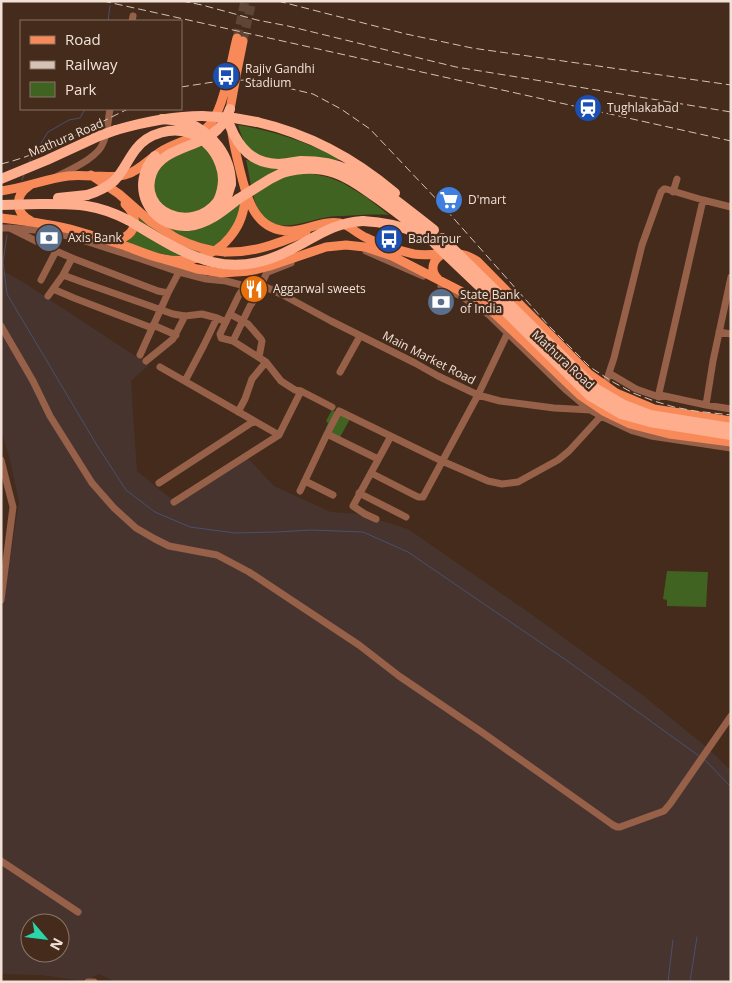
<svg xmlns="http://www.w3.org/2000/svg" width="732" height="983" font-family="'Open Sans',sans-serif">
<rect width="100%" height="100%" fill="#442b1b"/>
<path fill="#47342e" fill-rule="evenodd" d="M1,270L23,282L149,365L131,381L137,471L174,501L244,454L274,486L331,512L360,514L408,529L534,616L644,696L704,745L731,770V982H116L99,974L84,981L40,975L1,974V617L19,502L10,460L1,429ZM30,923H60V953H30Z"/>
<path fill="#406322" d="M238,125C275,131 309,143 342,160H273L262,157L252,152L244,143Z
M199,145L206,149L212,156L220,174L216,198L203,210L186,215L170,211L159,202L153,188V181L162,163Z
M246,160L328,177L343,183L366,197L389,215C374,214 359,215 343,216C338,216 333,216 328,217C308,220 278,235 262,216C252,203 250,176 246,160Z
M241,201C240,216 236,225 226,235C195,270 161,254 123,242L138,215L163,235L175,242L180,235L164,226Z
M332,410L350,419L338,441L326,428L328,423L326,421Z
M667,571L708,572L706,607L667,606V600L663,599Z"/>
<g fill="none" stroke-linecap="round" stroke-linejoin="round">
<path stroke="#49506d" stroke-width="1" d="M108,21L110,6
M29,162L48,132L69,120L80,118L85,109
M22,180L24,175
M7,235L3,262L7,294L98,447L126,490L155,512L190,527L235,533L276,532L311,530L363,532L408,552L566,660L699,756
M705,760L731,787
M668,982L673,940
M690,982L697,937"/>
<path stroke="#5e4637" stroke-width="9" stroke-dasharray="9 4.5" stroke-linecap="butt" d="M237,38L245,1
M243,41L252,1"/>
<path stroke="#966049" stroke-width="7" d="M132,21L133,16
M56,177C69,170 98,158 103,143C108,133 108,120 110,109
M673,192L677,179
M703,200L659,393L660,395L706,405L731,409
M1,228H10L47,231
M10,228L56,251L72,258L129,280L158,291L168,293L179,272
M43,231L73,237L141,259L179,272L206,279L226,281L245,286L256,285L263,281L269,268
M366,251L423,276
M268,272L291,263
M63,275L82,282L173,314L185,316L202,314L217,318L226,322
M41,280L56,251
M259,284L283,295L331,321L415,363L438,376L478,395L500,401L554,408L591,410
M441,286L464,298L488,314L565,389L590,410L601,416L633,431L651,436L731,448
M263,287L250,306L233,341L266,362L281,381L295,390L301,391L332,407
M53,289L74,298L152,328
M48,296L63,275L72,258
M230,314L248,324L261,339L262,341L259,357
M153,325L176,335
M1,326L33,381L50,416L92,483L114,508L136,528L155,539L169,546L217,555L249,572L359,645L399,676L483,733L613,825L617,827H620L664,811L670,804L731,716
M719,332L731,334
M233,341L221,338L220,334L239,295L245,286
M140,355L168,293
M146,361L173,339L185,316
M160,367L279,435
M340,372L360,336
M609,373L636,389L659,397L660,395
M185,381L204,345L217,318
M605,385L614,358L642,245L661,192L664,189H666L703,200L731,207
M706,405L713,361L731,277
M238,412L245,399L252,379L266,362
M327,434L378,459
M1,460L13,507L1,600
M371,473L418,497H423L478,395L508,332
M305,481L333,495
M159,483L254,421
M300,491L327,434L339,411L442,461L488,481L502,484L518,482L558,460L569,451L601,416
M359,493L406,517
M174,502L279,435L301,391
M376,519L365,514L353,506L391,436
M1,861L78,912
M88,982H94"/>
<path stroke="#f88a59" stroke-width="9" d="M229,115L237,71L243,41
M232,133C234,146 237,158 240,170C247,199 255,232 291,231C308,230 324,220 340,223C351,226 357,234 367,238C379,244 400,251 414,254C438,258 453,246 477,261L589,374L616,393L654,409L731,421
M91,175L119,194L151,222L176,238
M29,186C14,196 15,213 31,221
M1,191C24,188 45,179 68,176C86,174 109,179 125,175C138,172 149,159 160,152C177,141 199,139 212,122C225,103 231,61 237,38
M1,218C27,221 52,224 77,231C94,236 111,241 128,247C139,251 152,257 164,259C188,264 214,257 230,237C240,225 245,211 245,195
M111,241C123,240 137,233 134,218C133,212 129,208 125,204
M225,252C255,253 279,243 306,232
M163,259L197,269L222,273L250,271L270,266L326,247L346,245L365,247L392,256L472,297L480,302L495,314L580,395L605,412L630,424L669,434L731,442
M438,279C429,270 433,259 443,254"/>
<path stroke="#feae8c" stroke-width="10" d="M257,122C309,134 355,159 395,193
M230,126C239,148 252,163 278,164C285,164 293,162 301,161C317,161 334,163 349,170C380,186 407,209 434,230
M116,130C144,122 173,116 202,116
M155,156C129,184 148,228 188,226C208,224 223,211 238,199
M282,173C325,160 348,177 381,201C399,214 416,227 432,241
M58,198L87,195
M218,201C191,236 137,211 152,173C162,147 200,148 218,129C224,124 227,116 230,109
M40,204C75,204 95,203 128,220
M220,209L227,197L231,184
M363,221C382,222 399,225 417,233"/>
<path stroke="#d5c2b7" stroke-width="1" stroke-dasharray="8 4" stroke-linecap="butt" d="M103,1L731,141
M182,1L202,5L257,20L288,26L456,67L731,112
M278,1L406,34L472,48L731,85
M181,87L220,81L246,80L258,81L313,94L341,109L370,129L440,203L549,326L590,367L613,382L633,393L654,401L674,407L695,411L731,415
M1,164C44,154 88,128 128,109"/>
<path stroke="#f88a59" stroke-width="9" d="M176,238C192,246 208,251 225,252"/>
<path stroke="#feae8c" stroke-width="10" d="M202,116L234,118L257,122
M162,119C170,120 178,120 185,122C212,131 231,156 231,184
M1,179L47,160L99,136L116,130
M87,195C97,192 106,188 114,181C123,172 128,159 136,149C148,133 173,126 192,134C205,140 215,150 220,164C225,177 224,188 218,201
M238,199L270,179L282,173
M1,205L40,204
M128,220C184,253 226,285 292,249C318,236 332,223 363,221
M442,238L595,388L624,405L650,415L731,428
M435,244L500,306L590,396L621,414L650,422L731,435"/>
</g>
<defs>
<g id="bus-disc" transform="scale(1.4375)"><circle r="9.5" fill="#1a4fb4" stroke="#442b1b"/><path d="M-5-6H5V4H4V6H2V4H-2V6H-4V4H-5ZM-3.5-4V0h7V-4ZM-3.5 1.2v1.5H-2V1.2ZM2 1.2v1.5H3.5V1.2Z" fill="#fff"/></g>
<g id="station-disc" transform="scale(1.4375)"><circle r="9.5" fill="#1a4fb4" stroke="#442b1b"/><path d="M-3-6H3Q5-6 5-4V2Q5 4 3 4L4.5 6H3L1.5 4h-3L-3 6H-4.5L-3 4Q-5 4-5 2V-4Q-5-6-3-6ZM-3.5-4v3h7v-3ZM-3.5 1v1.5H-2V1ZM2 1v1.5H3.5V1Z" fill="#fff"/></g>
<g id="supermarket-disc" transform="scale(1.4375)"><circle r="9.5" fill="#3f7fe0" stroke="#442b1b"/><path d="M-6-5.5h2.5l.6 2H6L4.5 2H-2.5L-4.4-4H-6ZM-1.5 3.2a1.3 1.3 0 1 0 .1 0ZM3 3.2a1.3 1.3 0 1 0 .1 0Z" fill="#fff"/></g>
<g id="bank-disc" transform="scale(1.4375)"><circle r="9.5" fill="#5c6f8a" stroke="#442b1b"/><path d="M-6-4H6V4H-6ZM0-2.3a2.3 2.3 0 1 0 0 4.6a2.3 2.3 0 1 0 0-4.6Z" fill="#fff"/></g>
<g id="restaurant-disc" transform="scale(1.4375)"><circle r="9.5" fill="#e8710a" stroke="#442b1b"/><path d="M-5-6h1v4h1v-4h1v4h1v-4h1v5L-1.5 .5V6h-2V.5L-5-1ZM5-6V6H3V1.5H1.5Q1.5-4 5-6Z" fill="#fff"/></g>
</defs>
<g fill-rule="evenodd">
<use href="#bus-disc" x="226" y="76"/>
<use href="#station-disc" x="588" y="108"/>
<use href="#supermarket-disc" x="449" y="200"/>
<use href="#bank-disc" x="49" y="238"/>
<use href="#bus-disc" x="389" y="239"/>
<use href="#restaurant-disc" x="254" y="289"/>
<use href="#bank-disc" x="441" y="302"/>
</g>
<g text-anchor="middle" stroke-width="4.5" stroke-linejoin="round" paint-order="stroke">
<g font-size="12" fill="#f2e1d7" stroke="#442b1b" text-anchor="start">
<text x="245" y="73">Rajiv Gandhi<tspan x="245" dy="14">Stadium</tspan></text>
<text x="607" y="112">Tughlakabad</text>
<text x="468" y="204">D'mart</text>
<text x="68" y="242">Axis Bank</text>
<text x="408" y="243">Badarpur</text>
<text x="273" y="293">Aggarwal sweets</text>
<text x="460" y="299">State Bank<tspan x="460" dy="14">of India</tspan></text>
</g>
<g font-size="12" fill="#f2e1d7" stroke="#442b1b">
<text transform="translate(66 138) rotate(-23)" y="4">Mathura Road</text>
<text transform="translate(429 358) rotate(27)" y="4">Main Market Road</text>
<text transform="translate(563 360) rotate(43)" y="4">Mathura Road</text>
</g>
</g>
<rect width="732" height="983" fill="none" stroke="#f2e1d7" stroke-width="5"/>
<rect x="20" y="20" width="162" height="90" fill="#442b1b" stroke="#8a7466"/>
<rect x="30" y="36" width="25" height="8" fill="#f88a59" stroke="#8a7466"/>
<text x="65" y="45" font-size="15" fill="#f2e1d7">Road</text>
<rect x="30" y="61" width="25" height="8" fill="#d5c2b7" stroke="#8a7466"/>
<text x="65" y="70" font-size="15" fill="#f2e1d7">Railway</text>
<rect x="30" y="82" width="25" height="15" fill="#406322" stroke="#8a7466"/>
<text x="65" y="95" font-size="15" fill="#f2e1d7">Park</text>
<g transform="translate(45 938) rotate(118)"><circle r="24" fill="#442b1b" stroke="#8a7466"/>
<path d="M0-4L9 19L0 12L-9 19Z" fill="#2bd5ac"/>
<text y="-8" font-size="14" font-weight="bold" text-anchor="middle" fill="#f2e1d7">N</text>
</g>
</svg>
